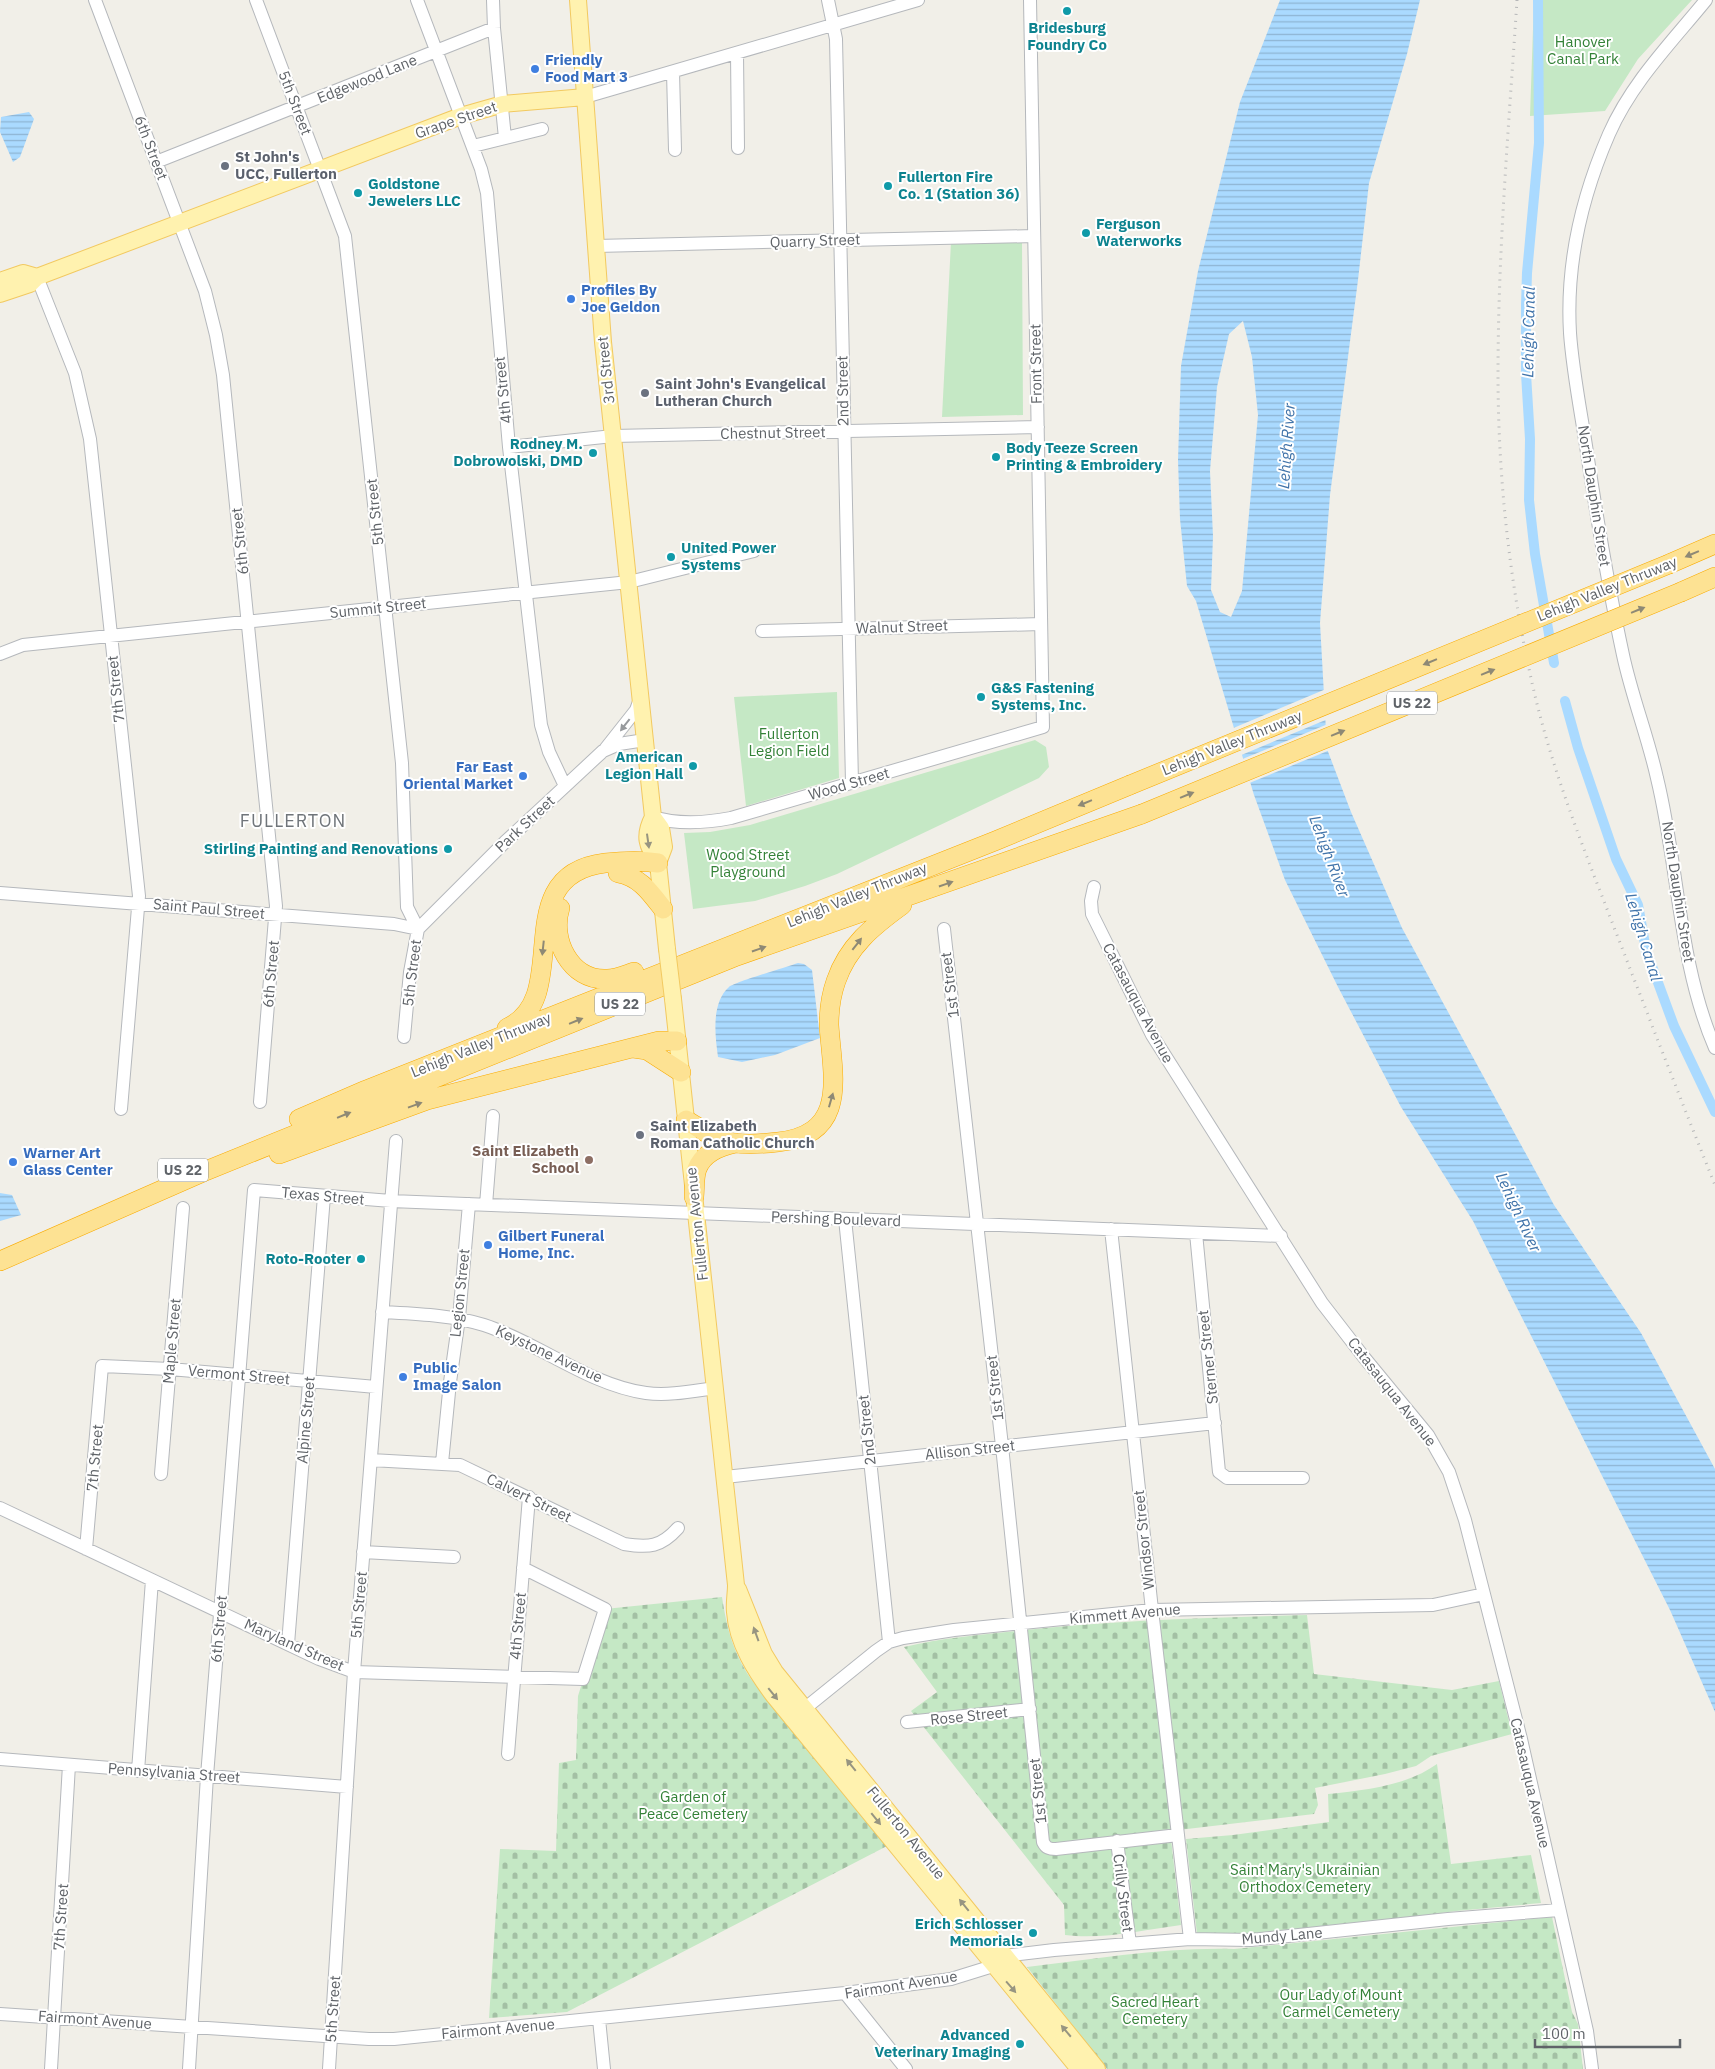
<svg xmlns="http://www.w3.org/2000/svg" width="1715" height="2069" font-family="'IBM Plex Sans',sans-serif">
<defs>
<pattern id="cemetery-stones" width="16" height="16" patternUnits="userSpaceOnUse" patternTransform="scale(1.25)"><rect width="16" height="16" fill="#c5e8c5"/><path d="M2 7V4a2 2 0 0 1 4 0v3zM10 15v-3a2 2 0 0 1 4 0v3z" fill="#a3c0a4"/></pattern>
<pattern id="water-rules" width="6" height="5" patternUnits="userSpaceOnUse" patternTransform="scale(1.25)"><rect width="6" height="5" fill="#aadaff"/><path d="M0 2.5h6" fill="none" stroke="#8eb4d2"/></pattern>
</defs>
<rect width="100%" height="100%" fill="#f1efe8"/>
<path fill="#c5e8c5" d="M1534,0H1692L1638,59L1605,111L1530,116Z
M951,242H1022L1023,415L942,417Z
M837,692L839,778L746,806L734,697Z
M1035,740L1046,747L1049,767L1039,778L837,874L805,886L755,901L693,909L684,833L710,832L750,825Z"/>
<path fill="url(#cemetery-stones)" d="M722,1597C727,1629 733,1652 751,1679L887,1846L567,2012L489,2018L500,1849L556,1851L559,1763L576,1760L578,1696L605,1609Z
M1307,1615L1314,1674L1452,1690L1499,1681L1512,1734L1431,1756L1416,1766L1385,1774L1315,1788L1318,1805L1314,1814L1170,1831L1181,1925C1143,1930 1102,1940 1065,1935L1064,1905L911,1711L937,1692L904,1647C941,1638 978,1635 1016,1631C1113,1620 1210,1618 1307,1615Z
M1437,1764L1451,1864L1531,1855L1541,1903L1456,1911L1280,1935L1197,1934L1186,1839L1233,1835L1329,1822L1328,1794C1366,1790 1406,1786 1437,1764Z
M1552,1917L1572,2012L1578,2024L1583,2069H1107L1027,1967C1096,1959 1165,1947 1234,1949Z"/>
<path fill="url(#water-rules)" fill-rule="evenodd" d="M1280,0H1420L1407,54L1369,183L1358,280L1330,495L1320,623L1327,749L1351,812L1402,928L1554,1205L1641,1333L1715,1469V1712L1670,1610L1473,1221L1401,1107L1338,987L1285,880L1254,795L1196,601L1187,586L1180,519L1178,460L1181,366L1198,271L1240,102ZM1243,321L1252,357L1258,415L1242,591L1231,617L1220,612L1211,590L1213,536L1210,471L1217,387L1229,334Z
M29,112L34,119L20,157L13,162L0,132L1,117Z
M798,963L804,964L812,970L820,1038L775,1055L742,1062L718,1057C715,1035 711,1003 729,987C735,982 787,967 798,963Z
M0,1193L12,1195L21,1215L0,1221Z"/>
<path fill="#f1efe8" d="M1326,689L1328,719L1239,756L1231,729Z
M1328,724L1330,750L1247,784L1240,760Z"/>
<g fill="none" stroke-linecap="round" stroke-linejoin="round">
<path stroke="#aadaff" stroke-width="10" d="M1538,0L1539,143L1527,273L1526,305V374L1530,439L1529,500L1535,554L1554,663
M1565,701L1578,748L1616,859L1638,905L1646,950L1674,1026L1715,1112"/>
<g stroke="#b5b8bc" stroke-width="14">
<path id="minor" d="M95,0L205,291L216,335L223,375L276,906L260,1102
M256,0L345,236L402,763L407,907L418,929L410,972L404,1037
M417,0L481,169L487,193L509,447L541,725L549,752L565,786
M493,0L494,28L505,138
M828,0L836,39L852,783
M1706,0C1671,43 1632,82 1609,134C1582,196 1566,265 1570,333C1573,375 1582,417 1588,459C1598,525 1609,590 1623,655C1632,697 1648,737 1657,778C1679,868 1678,962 1715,1048
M737,53L738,148
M673,72L675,150
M585,97L918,0
M473,146L542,129
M156,162L494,28
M596,246C742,243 888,238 1034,236
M37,277L75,373L90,439L139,896L121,1109
M509,447L613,436L1038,427
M762,631L1041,624
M0,654L23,645L42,643L629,582L754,551
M606,748L636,710L640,699
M653,817C678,825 705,823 731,818L1043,727L1030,0
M1094,887L1091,901L1092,914L1152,1035L1322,1303L1363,1356L1428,1435L1449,1472L1465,1520L1521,1739L1587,2031L1592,2069
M0,893L394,924L418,929
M418,929L505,842L603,751L619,744L645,740
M944,929L1002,1446L1043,1842C1046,1848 1049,1849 1056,1849L1178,1835
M486,1205L493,1116
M845,1219L889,1642
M1111,1229L1152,1610L1190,1939
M1196,1233L1219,1472L1227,1478H1303
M382,1312C417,1314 451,1315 484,1325C539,1343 589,1385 646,1393C669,1396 693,1391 715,1388
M371,1460L460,1465L624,1544C649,1548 661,1547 678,1528
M442,1463L450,1382L459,1318L469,1204
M161,1474L183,1208
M725,1477L1215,1423
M0,1508L319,1659L354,1672L583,1679L605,1609L523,1568
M86,1549L102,1366L170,1369L376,1387
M363,1552L454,1557
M288,1644L324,1196
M798,1714L876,1651L889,1642L903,1638L954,1630L1152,1610L1433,1605L1484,1594
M907,1722L1030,1709
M508,1754L529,1497
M0,1759L347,1787
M138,1771L152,1580
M1117,1841L1130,1944
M1004,1956L1054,1950L1190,1939L1251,1940L1448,1919L1559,1910
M845,1993L906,2069
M0,2014L369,2039H394L845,1993L951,1979L993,1966
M599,2019L604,2069
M51,2069L69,1765
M189,2069L207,1776L254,1190L391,1201L1281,1236
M329,2069L354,1672L396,1141"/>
</g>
<g stroke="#f2c960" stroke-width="18">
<path id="major" d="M578,0L603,342L653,817C643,836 647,846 658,863
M0,281L23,273L37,277
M0,294L30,284L37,277L461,116L503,104L585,97
M653,817L661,828L664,847L658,863L667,949
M673,999L736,1585C736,1594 734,1603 735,1612C737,1643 756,1672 774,1696L1079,2069
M738,1589L764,1654L775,1672L1097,2069"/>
</g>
<g stroke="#f9ab00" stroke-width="20">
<path id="highway" d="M1669,564L1715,544
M1681,592L1715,577
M618,873C640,877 650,892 663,909
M560,908C550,939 570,981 607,979C616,979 625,975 634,972
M507,1028C576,997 505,875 605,863C624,861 639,860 658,863
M633,1048L647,1050L681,1072
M299,1119L366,1090L995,841L1130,785
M686,1120C697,1126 709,1136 722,1140C738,1146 761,1144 778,1142C850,1134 832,1074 829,1025C829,1011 831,995 836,981C848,946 873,926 902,905
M279,1154L427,1100L659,1041H677
M694,1197C695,1188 694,1177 697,1169C703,1153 721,1146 736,1143
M0,1261L203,1172L737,956L1142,814"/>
</g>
<use href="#minor" stroke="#fff" stroke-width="12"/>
<use href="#major" stroke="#fff2af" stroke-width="16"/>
<use href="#highway" stroke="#fde293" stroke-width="19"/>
<path stroke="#b6b7b8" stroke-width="3" stroke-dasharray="1 6" stroke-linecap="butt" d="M1517,0C1509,124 1498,249 1498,374C1498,476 1509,578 1531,678C1549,762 1581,842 1612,922C1646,1010 1680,1098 1715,1185"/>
<g stroke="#f2c960" stroke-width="18" stroke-linecap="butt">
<path id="major-bridge" d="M667,949L673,999"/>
</g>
<g stroke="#f9ab00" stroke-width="20" stroke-linecap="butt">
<path id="highway-bridge" d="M1130,785L1669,564
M1142,814L1681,592"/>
</g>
<use href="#major-bridge" stroke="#fff2af" stroke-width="16"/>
<use href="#highway-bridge" stroke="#fde293" stroke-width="19"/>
</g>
<defs><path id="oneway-solid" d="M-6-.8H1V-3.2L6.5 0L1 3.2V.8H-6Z" transform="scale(1.25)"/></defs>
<g fill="#8e8975">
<use href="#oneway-solid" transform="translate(1692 554) rotate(157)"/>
<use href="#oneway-solid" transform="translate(1638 610) rotate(-22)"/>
<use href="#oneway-solid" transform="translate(1430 662) rotate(158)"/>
<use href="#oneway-solid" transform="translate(1488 672) rotate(-22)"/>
<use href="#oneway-solid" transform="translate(1338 733) rotate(-22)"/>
<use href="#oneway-solid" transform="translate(1187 795) rotate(-22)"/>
<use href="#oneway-solid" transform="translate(1085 803) rotate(158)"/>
<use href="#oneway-solid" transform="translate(946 884) rotate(-19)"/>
<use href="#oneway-solid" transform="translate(857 944) rotate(-52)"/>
<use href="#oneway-solid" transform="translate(543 948) rotate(96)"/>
<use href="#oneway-solid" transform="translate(759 949) rotate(-19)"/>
<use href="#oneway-solid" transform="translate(576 1021) rotate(-22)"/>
<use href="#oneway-solid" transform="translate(831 1100) rotate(-74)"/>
<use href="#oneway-solid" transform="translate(415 1105) rotate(-20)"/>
<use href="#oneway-solid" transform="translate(344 1115) rotate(-22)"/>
</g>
<use fill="#979a9d" href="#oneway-solid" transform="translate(625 725) rotate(128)"/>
<g fill="#979581">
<use href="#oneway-solid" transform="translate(648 841) rotate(82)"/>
<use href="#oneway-solid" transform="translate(756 1634) rotate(-110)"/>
<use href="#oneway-solid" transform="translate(773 1694) rotate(51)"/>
<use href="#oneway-solid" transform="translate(851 1765) rotate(-129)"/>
<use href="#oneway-solid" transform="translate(876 1819) rotate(51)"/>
<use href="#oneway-solid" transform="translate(964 1905) rotate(-129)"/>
<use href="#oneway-solid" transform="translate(1011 1987) rotate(49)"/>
<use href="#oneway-solid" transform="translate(1066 2031) rotate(-130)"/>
</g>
<g fill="#0f9aa8" stroke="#fff" stroke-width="2">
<circle cx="1067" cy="11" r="5"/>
<circle cx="888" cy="186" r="5"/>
<circle cx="358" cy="193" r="5"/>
<circle cx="1086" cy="233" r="5"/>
<circle cx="593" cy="453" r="5"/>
<circle cx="996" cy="457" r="5"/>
<circle cx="671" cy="557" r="5"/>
<circle cx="981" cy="697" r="5"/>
<circle cx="693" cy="766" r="5"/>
<circle cx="448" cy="849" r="5"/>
<circle cx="361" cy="1259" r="5"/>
<circle cx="1033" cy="1933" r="5"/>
<circle cx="1020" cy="2044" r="5"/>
</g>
<g fill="#3f7fe0" stroke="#fff" stroke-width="2">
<circle cx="535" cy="69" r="5"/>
<circle cx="571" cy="299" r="5"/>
<circle cx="523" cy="776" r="5"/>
<circle cx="13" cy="1162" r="5"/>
<circle cx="488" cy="1245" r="5"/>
<circle cx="403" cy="1377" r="5"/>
</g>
<g fill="#6b7280" stroke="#fff" stroke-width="2">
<circle cx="225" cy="166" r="5"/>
<circle cx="645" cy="393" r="5"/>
<circle cx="640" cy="1135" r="5"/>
</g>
<circle fill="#8d6e63" stroke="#fff" stroke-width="2" cx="589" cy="1160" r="5"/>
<g text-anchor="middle" stroke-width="4" stroke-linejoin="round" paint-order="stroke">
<g fill="#fff" stroke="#8f9295" stroke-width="1">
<rect x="1387" y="691.5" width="50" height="23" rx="4"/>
<rect x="595" y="992.5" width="50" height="23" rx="4"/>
<rect x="158" y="1158.5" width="50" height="23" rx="4"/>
</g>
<g font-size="14" font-weight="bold" fill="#5f6368">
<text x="1412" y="708">US 22</text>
<text x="620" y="1009">US 22</text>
<text x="183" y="1175">US 22</text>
</g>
<g font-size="15" font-weight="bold" fill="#0d838f" stroke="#fff" text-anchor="start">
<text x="1067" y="33" text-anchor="middle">Bridesburg<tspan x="1067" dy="17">Foundry Co</tspan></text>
<text x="898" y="182">Fullerton Fire<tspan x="898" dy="17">Co. 1 (Station 36)</tspan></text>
<text x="368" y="189">Goldstone<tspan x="368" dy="17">Jewelers LLC</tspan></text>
<text x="1096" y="229">Ferguson<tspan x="1096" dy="17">Waterworks</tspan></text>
<text x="583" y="449" text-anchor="end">Rodney M.<tspan x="583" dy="17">Dobrowolski, DMD</tspan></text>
<text x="1006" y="453">Body Teeze Screen<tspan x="1006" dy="17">Printing &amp; Embroidery</tspan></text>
<text x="681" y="553">United Power<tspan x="681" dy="17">Systems</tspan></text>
<text x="991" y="693">G&amp;S Fastening<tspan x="991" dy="17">Systems, Inc.</tspan></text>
<text x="683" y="762" text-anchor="end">American<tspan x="683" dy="17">Legion Hall</tspan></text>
<text x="438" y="854" text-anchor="end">Stirling Painting and Renovations</text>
<text x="351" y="1264" text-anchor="end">Roto-Rooter</text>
<text x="1023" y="1929" text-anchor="end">Erich Schlosser<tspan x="1023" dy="17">Memorials</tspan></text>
<text x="1010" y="2040" text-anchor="end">Advanced<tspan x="1010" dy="17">Veterinary Imaging</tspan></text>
</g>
<g font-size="15" fill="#348238" stroke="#fff">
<text x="1583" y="47">Hanover<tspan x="1583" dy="17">Canal Park</tspan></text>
<text x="789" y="739">Fullerton<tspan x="789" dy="17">Legion Field</tspan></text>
<text x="748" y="860">Wood Street<tspan x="748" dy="17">Playground</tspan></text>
<text x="693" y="1802">Garden of<tspan x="693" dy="17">Peace Cemetery</tspan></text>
<text x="1305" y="1875">Saint Mary's Ukrainian<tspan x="1305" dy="17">Orthodox Cemetery</tspan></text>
<text x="1341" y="2000">Our Lady of Mount<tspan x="1341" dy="17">Carmel Cemetery</tspan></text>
<text x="1155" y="2007">Sacred Heart<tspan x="1155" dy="17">Cemetery</tspan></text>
</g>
<g font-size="15" font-weight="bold" fill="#366cbe" stroke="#fff" text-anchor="start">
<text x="545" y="65">Friendly<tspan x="545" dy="17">Food Mart 3</tspan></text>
<text x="581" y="295">Profiles By<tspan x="581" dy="17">Joe Geldon</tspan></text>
<text x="513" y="772" text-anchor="end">Far East<tspan x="513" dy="17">Oriental Market</tspan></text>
<text x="23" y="1158">Warner Art<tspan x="23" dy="17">Glass Center</tspan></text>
<text x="498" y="1241">Gilbert Funeral<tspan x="498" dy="17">Home, Inc.</tspan></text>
<text x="413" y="1373">Public<tspan x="413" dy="17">Image Salon</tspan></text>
</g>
<g font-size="15" fill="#5f6368" stroke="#fff">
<text transform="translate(367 79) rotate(-22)" y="5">Edgewood Lane</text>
<text transform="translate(295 103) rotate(69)" y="5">5th Street</text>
<text transform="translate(456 120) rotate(-19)" y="5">Grape Street</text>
<text transform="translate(151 148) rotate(69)" y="5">6th Street</text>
<text transform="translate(815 241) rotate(-2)" y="5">Quarry Street</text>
<text transform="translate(1036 364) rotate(-91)" y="5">Front Street</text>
<text transform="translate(606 370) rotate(-96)" y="5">3rd Street</text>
<text transform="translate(503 390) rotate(-96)" y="5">4th Street</text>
<text transform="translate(843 391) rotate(-91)" y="5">2nd Street</text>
<text transform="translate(773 433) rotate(-1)" y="5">Chestnut Street</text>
<text transform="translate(1594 496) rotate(81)" y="5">North Dauphin Street</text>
<text transform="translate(375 512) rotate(-96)" y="5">5th Street</text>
<text transform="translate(240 541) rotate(-96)" y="5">6th Street</text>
<text transform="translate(1607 589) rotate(-22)" y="5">Lehigh Valley Thruway</text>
<text transform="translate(378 608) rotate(-6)" y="5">Summit Street</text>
<text transform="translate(902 627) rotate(-2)" y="5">Walnut Street</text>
<text transform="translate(116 689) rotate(-96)" y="5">7th Street</text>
<text transform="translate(1232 743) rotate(-22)" y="5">Lehigh Valley Thruway</text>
<text transform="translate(849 784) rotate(-16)" y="5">Wood Street</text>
<text transform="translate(525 824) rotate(-43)" y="5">Park Street</text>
<text transform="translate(1678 892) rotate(81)" y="5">North Dauphin Street</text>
<text transform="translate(857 895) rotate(-22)" y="5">Lehigh Valley Thruway</text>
<text transform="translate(209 909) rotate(5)" y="5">Saint Paul Street</text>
<text transform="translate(412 973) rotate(-83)" y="5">5th Street</text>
<text transform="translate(271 974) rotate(-85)" y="5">6th Street</text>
<text transform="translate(950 985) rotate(-97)" y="5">1st Street</text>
<text transform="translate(1138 1003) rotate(62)" y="5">Catasauqua Avenue</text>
<text transform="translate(481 1045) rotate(-22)" y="5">Lehigh Valley Thruway</text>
<text transform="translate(323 1196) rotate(5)" y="5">Texas Street</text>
<text transform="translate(836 1219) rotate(2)" y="5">Pershing Boulevard</text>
<text transform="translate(697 1224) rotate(-96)" y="5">Fullerton Avenue</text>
<text transform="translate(460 1293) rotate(-84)" y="5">Legion Street</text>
<text transform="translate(172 1341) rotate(-85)" y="5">Maple Street</text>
<text transform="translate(549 1354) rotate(25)" y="5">Keystone Avenue</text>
<text transform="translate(1208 1357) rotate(-96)" y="5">Sterner Street</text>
<text transform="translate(239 1375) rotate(5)" y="5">Vermont Street</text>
<text transform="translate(995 1388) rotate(-96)" y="5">1st Street</text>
<text transform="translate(1392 1392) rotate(52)" y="5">Catasauqua Avenue</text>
<text transform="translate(306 1420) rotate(-85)" y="5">Alpine Street</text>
<text transform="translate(867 1430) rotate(-96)" y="5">2nd Street</text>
<text transform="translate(970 1450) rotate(-6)" y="5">Allison Street</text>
<text transform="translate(95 1458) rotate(-85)" y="5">7th Street</text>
<text transform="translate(529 1498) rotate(26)" y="5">Calvert Street</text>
<text transform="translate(1144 1540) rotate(-96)" y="5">Windsor Street</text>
<text transform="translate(359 1605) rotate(-85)" y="5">5th Street</text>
<text transform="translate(1125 1614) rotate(-5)" y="5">Kimmett Avenue</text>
<text transform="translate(518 1626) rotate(-85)" y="5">4th Street</text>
<text transform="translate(219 1629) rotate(-85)" y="5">6th Street</text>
<text transform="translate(294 1645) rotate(24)" y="5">Maryland Street</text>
<text transform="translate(969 1716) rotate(-6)" y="5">Rose Street</text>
<text transform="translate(174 1773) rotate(4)" y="5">Pennsylvania Street</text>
<text transform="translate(1530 1783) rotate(77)" y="5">Catasauqua Avenue</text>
<text transform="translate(1038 1791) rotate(-96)" y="5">1st Street</text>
<text transform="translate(906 1833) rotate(51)" y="5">Fullerton Avenue</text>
<text transform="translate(1123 1893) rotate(83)" y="5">Crilly Street</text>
<text transform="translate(61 1917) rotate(-86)" y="5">7th Street</text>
<text transform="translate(1282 1936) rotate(-5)" y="5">Mundy Lane</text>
<text transform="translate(901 1985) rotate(-9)" y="5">Fairmont Avenue</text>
<text transform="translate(333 2009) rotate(-86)" y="5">5th Street</text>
<text transform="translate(95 2020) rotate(4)" y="5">Fairmont Avenue</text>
<text transform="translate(498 2029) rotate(-5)" y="5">Fairmont Avenue</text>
</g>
<g font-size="15" font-weight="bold" fill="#5b616d" stroke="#fff" text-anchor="start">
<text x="235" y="162">St John's<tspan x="235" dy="17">UCC, Fullerton</tspan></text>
<text x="655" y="389">Saint John's Evangelical<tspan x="655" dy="17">Lutheran Church</tspan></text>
<text x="650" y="1131">Saint Elizabeth<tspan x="650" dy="17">Roman Catholic Church</tspan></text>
</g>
<g font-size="15" font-weight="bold" fill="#785e54" stroke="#fff" text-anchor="end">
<text x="579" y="1156">Saint Elizabeth<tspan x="579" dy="17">School</tspan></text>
</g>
<g font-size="16" font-style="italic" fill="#4174aa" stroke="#fff">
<text transform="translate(1528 332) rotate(-89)" y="6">Lehigh Canal</text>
<text transform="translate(1286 446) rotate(-86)" y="6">Lehigh River</text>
<text transform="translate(1330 856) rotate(69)" y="6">Lehigh River</text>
<text transform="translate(1644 937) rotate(73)" y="6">Lehigh Canal</text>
<text transform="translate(1519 1212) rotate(65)" y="6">Lehigh River</text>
</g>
<g font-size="18" letter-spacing="1" fill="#70757a" stroke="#fff">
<text x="293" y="827">FULLERTON</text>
</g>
</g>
<path d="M1535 2039v8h145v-8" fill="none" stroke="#5f6368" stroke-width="2.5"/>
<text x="1542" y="2039" font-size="15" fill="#5f6368" stroke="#ffffff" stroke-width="4" paint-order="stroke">100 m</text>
</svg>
